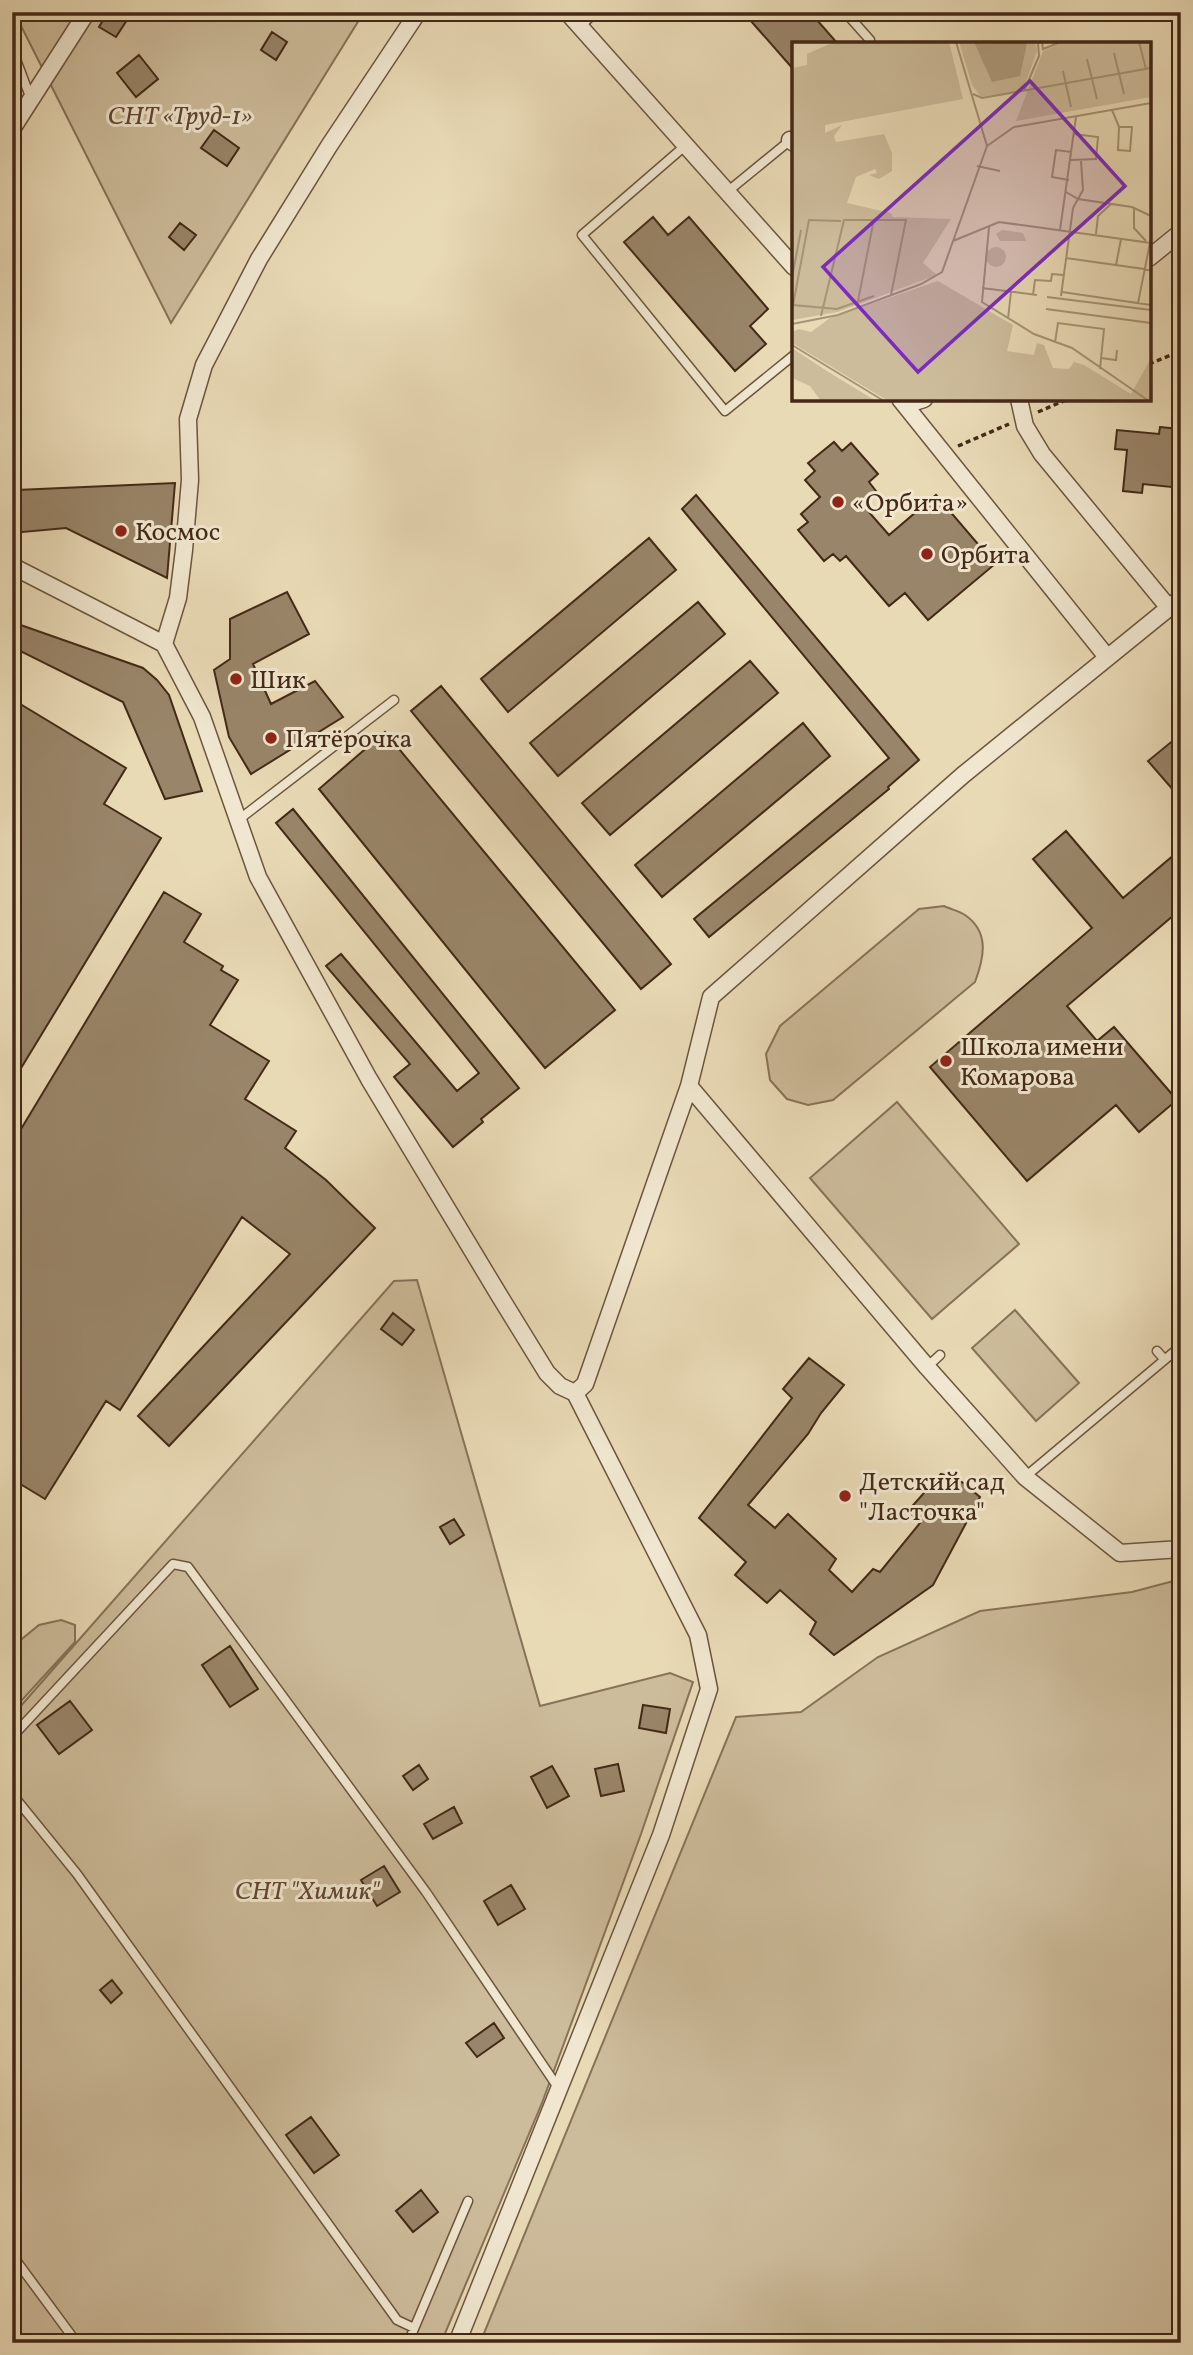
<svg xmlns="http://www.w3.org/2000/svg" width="1193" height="2355" font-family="Vollkorn,serif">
<rect width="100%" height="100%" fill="#e9dab6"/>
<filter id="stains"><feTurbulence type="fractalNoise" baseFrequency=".00286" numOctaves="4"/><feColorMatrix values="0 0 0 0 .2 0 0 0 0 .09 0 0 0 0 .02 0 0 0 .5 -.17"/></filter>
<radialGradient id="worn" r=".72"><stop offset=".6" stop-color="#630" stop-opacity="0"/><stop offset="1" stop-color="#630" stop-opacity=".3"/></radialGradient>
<path fill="#cdbc9b" stroke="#887258" stroke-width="2" d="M14,12H364L171,323Z
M944,906C950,909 959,911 965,915C990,932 984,958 975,982L833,1100L808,1105L787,1099L770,1080L766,1054L780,1026L919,909Z
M897,1102L1019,1244L932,1319L810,1178Z
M417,1280L540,1706L670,1673L693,1682L641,1834L542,2103L441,2343H12V1716L394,1281Z
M1015,1310L1079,1383L1036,1421L972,1348Z
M1181,1579V2343H480L736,1717L801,1712L878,1657L980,1611L1132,1592Z
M61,1620L75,1625V1642L12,1711V1647L39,1625Z"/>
<path fill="#998569" stroke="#432916" stroke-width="2" d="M108,12H115L127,20L116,37L99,27Z
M743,12H810L838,44H794V70Z
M272,32L287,42L276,60L261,50Z
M139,55L158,79L136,97L117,73Z
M214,130L239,148L227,166L201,148Z
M653,217L668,235L689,217L768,309L750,326L766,344L735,371L624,242Z
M180,223L196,235L184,250L169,237Z
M1160,427L1179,429L1175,467H1181V488L1143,484L1142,493L1123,491L1127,450L1115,449L1117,430L1159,434Z
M834,442L842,451L851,443L878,474L869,482L876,491L861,503L889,535L936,495L995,564L928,620L905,593L889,606L846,556L840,561L833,554L824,561L798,530L808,522L801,514L820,497L805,480L815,471L808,463Z
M175,483L167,578L66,528L12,533V518L17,490Z
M696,495L919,760L888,787L889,789L709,937L694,919L889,758L682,509Z
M649,538L676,570L508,712L481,679Z
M287,592L309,634L253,664L271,704L315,681L343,717L251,774L229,737L214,670L230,659V619Z
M698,602L725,634L558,776L530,743Z
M12,622L143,668L157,680L169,695L202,791L165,799L123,702L12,647Z
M750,661L778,693L610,835L582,803Z
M441,686L671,964L641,989L411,711Z
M12,699L126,768L104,804L161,838L12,1083Z
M803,723L830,756L662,897L635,865Z
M385,732L615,1010L545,1068L319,789Z
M1181,734V799L1148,761Z
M293,809L519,1088L481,1119L483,1122L453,1147L394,1077L410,1064L326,966L341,954L457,1091L479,1073L276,823Z
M1066,831L1123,898L1181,849V909L1067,1006L1097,1041L1114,1027L1177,1100L1139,1132L1116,1105L1027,1181L930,1067L1092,928L1033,859Z
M164,892L201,914L184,942L223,966L221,970L238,980L210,1025L269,1061L245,1099L296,1131L285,1148L326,1180L375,1228L169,1446L138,1416L290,1254L242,1217L120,1410L106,1401L45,1499L12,1479V1144Z
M393,1313L414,1330L402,1345L381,1329Z
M809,1358L844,1385L821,1413L808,1434L748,1505L775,1528L788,1514L836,1559L829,1570L852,1592L873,1569L880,1572L920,1523L906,1513L941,1474L958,1479L980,1497L933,1585L834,1655L810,1634L816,1622L780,1590L767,1603L735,1575L746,1562L699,1518L792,1398L783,1389Z
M454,1519L464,1535L450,1544L440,1527Z
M230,1646L258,1689L230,1707L202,1665Z
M70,1701L92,1730L59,1754L37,1725Z
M643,1705L670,1709L666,1733L639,1728Z
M618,1764L624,1791L601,1796L595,1769Z
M419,1765L428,1779L413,1790L403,1776Z
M552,1766L569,1796L547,1808L531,1777Z
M454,1807L462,1823L433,1839L424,1824Z
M384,1866L400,1892L377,1906L361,1880Z
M511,1885L525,1909L498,1925L484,1901Z
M112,1980L122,1993L111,2003L100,1990Z
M494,2023L504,2038L477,2057L466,2043Z
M311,2117L339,2155L314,2173L286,2135Z
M421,2190L438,2212L413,2232L396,2211Z"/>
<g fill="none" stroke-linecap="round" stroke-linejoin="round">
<g stroke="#6c553e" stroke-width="11">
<path id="lane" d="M845,12L870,40V44
M580,27L595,12
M12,49L31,99
M686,145L582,235L725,411L794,355
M727,192L793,138
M1169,608L1181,622
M237,821L394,700
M1157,1351L1164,1359
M927,1367L940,1355
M1025,1477L1181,1346
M12,1737L173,1564L188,1567L426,1892L559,2089
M12,1794L77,1874L397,2320L414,2328
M12,2255L77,2343
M408,2343L468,2201"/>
</g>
<g stroke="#6c553e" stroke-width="19">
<path id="street" d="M567,12L794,267
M12,129L87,12
M790,140L794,143
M1149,258L1181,232
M900,399L1107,657
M1019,399L1025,426L1042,454L1169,608
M905,405L924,399
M12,566L164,644L202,717L258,877L369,1079L499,1295L547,1373L560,1386L575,1393L698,1635L709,1689L661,1835L457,2343
M164,644L178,598L184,550L190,480L188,419L204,365L259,259L329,146L418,12
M689,1086L927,1367L1025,1477L1120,1553L1181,1549
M575,1393L585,1384L689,1086L711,997L963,775L1181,598"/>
</g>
<path stroke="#432916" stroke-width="3.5" stroke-dasharray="5 3.5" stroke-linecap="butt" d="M1149,364L1181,351
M1038,412L1068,399
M958,446L1009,424"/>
<use href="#lane" stroke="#f1e7d0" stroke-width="8"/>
<use href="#street" stroke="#f1e7d0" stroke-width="16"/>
</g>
<g fill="#8f2418" stroke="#f1e7d0" stroke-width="2.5">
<circle cx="838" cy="502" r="7"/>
<circle cx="121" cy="531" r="7"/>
<circle cx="927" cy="554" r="7"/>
<circle cx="236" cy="679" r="7"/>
<circle cx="271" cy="738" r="7"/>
<circle cx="946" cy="1061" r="7"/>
<circle cx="845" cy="1496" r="7"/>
</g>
<g text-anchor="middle" stroke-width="6" stroke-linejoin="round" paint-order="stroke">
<g font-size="26" font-style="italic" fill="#5f4631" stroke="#f1e7d0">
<text x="180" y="124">СНТ «Труд-1»</text>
<text x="307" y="1899">СНТ "Химик"</text>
</g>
<g font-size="26" fill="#432916" stroke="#f1e7d0" text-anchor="start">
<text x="852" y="511">«Орбита»</text>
<text x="135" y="540">Космос</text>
<text x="941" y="563">Орбита</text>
<text x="250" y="688">Шик</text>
<text x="285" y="747">Пятёрочка</text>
<text x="960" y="1055">Школа имени<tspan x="960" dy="30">Комарова</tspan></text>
<text x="859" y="1490">Детский сад<tspan x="859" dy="30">"Ласточка"</tspan></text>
</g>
</g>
<g transform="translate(792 42)">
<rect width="359" height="359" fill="#e9dab6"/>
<path d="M42,0H157L171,57L33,83V91L50,83L42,94L44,100L92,92L100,111V129L87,137L77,133L85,131L83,127L64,135L55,161L99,171L101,175L159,177L131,221L145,233L46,270L0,278V26L15,23V12ZM167,0H244L245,9L231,48L189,55L180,43ZM272,0H359V55L224,79L251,9ZM210,188L231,191L234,199H208L204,192ZM194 215a10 10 0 1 1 20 0a10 10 0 1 1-20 0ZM146,239L221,283L215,309L242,313L245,301L252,303L261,326L277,327L282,320L292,323L339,352L359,316V359H96L0,301V290L7,287L19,290L38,276ZM0,306L35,329L84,359H29L18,344L0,336Z" fill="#cdbc9b"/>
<path d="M182,0L235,1L228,34L200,40Z" fill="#b19e80"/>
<path fill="none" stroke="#a79376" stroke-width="2" d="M250,0L251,7L269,0M347,0L354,27M322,11L332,52M295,17L305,57M271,29L279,65M232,49L247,14L246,0M181,52L190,56L359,26M320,68L327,85H340L338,109L326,108L327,85M195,104L222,85L359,61M279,118L304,117L306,95L282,92M185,124L208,129M277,138L260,135L264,108L280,110M274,150L286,157L340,165L359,174M342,166V186L354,199M49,179L17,178L1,263L45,267L82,254M197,185L190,260L242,292L280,306L357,359M268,188L284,75M304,192L306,174L319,162M161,199L207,180L359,201M274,216L359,228M324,223L329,197M0,236L9,188M190,246L245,253M270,250L359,263M241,253L243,238L259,239L260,232L271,233M269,254L281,166L291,148L289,119M255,255L359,268M66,259L82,177M346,261L359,196M254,267L359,281M29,274L52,178H114L99,253M216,277L219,250M0,282L46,273L129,242L150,230L195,104L164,0M263,300L266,281L312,287L308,327M0,303L92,359M309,316L324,318L325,308"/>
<path fill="#7b2cbf" fill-opacity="0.15" stroke="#7b2cbf" stroke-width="3.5" d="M238,39L333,144L126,330L31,225Z"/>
<rect width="359" height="359" fill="none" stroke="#432916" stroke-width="3.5"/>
</g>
<rect width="1193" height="2355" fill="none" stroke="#e9dab6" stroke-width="42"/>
<rect x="14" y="14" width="1165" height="2327" fill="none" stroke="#432916" stroke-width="3.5"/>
<rect x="21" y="21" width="1151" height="2313" fill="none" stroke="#432916" stroke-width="2"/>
<rect width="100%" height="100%" filter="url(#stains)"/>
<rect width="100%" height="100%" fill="url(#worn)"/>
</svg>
